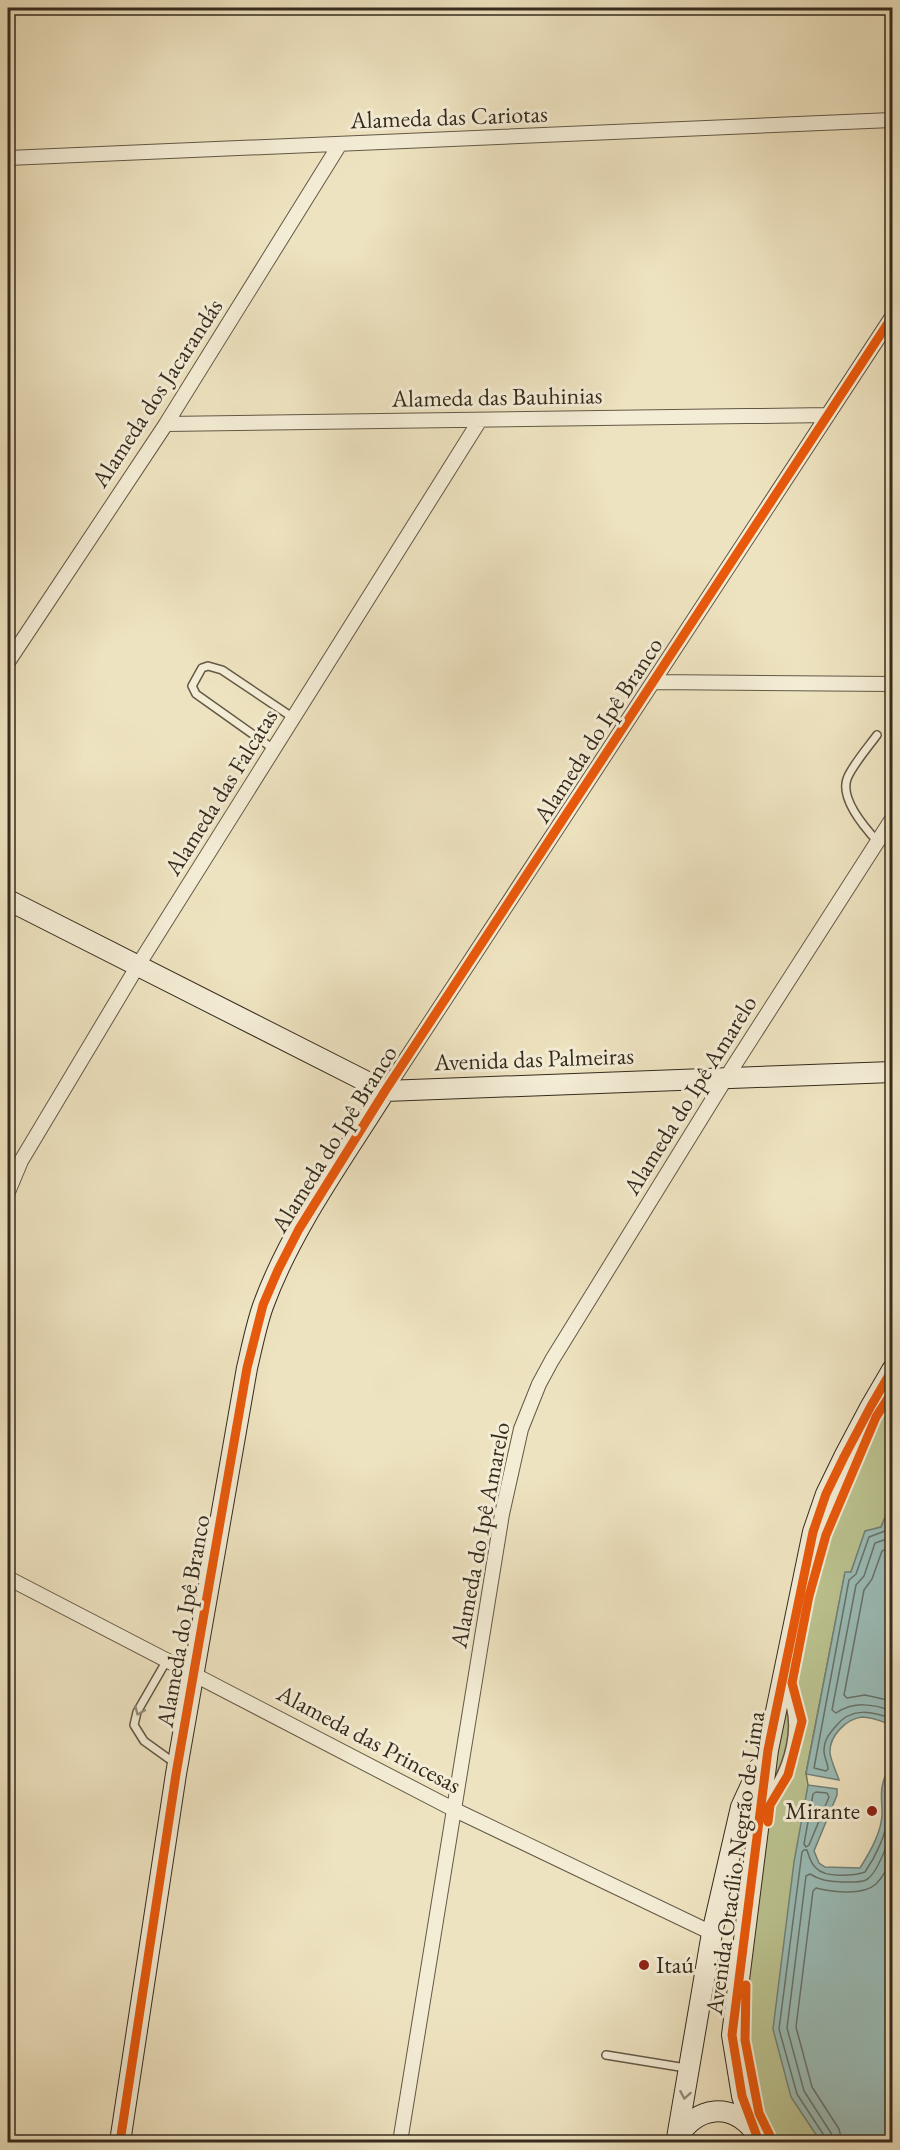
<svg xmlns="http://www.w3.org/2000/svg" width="900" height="2150" font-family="'EB Garamond',serif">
<rect width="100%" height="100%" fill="#eee3c0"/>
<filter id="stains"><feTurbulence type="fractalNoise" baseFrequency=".00333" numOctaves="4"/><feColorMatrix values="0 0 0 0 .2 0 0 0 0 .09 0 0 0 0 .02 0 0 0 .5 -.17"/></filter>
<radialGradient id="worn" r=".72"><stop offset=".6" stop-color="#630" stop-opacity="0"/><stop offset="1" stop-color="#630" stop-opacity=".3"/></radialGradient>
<path fill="#bbc390" stroke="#787757" stroke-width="1.5" d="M892,1399V1501L881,1527L865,1532L851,1572L845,1573L806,1773L808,1785L791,2096L821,2142H780L764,2137L752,2112L732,2035L767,1800L813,1558L834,1506L876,1425Z"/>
<path fill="#9bbdb8" stroke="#72837a" stroke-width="1.5" d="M892,1501V1733L889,1724C881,1721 871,1717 862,1717C846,1719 829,1736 830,1753C831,1761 836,1771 839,1780L806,1774L845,1572H851L865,1531L881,1527Z
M892,1761V2142H821L791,2097L773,2029L794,1862L808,1785L837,1789V1795L814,1851L819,1863L825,1867L860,1868C870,1852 883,1830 882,1811C882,1801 880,1793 883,1783C884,1776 890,1768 892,1761Z"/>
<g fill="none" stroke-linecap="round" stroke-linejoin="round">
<path stroke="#68746b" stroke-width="1.5" d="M892,1516L885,1531L869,1537L856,1574L849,1580L814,1768L826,1771L828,1769C828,1764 824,1757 824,1751C824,1740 829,1734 836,1726C851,1707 872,1711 892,1719
M892,1534L887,1539L875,1543L864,1576L856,1585L832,1710L836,1713C854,1701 873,1704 892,1711
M892,1546L882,1551L872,1579L864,1590L844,1695L847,1698L865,1695L892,1701
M816,1792L827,1793L829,1797L809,1845L806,1847L804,1844L813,1794Z
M826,2142L825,2137L797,2094L779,2029L802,1852L804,1850H807C809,1856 811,1864 816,1868C825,1878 853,1876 865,1872C876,1856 887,1833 888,1814C889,1800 886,1789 892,1776
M833,2142L831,2133L804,2091L787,2028L806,1876L810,1874C821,1881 829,1881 842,1882C849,1882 859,1883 866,1880C878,1874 888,1842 892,1830
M842,2142L839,2129L812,2087L796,2027L813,1891L816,1888C832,1892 863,1896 876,1884C883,1877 889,1865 892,1856"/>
<g stroke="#635946" stroke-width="10">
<path id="lane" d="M877,735C869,746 851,767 847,779C840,799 865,828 878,842
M275,750L196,694L192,686L202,668L208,666L222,670L295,719
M167,1660L137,1712L134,1725L144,1741L176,1764
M769,1795C788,1768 802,1725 785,1693
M606,2055L686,2068"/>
</g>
<g stroke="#635946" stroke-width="16">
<path id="street" d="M8,158L892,120
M166,424L828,415
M8,662L166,424L340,144
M653,682L892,684
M385,1091L892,317
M8,1192L21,1161L137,967L480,420
M8,1578L453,1809L712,1933
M400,2142L502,1514L521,1429L539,1384L552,1360L726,1078L892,819"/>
</g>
<g stroke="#352b1e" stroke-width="22">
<path id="secondary" d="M8,900L385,1091L892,1072
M753,2130L742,2096L732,2035L768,1750L813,1532L826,1494L844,1457L871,1406L892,1370
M678,2137C697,2106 731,2102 754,2131
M677,2138L712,1933L741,1807L759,1768
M120,2142L176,1774L247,1368C252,1347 256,1326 263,1306C291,1229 342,1160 385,1091"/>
</g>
<use href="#lane" stroke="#f4edd6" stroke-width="7"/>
<use href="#street" stroke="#f4edd6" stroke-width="14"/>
<use href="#secondary" stroke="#f4edd6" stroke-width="20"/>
<g stroke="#f4edd6" stroke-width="13">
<path id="cycleway" d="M768,1822L770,1805L788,1775L802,1721L792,1683L809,1596L826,1535L876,1417L892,1392
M746,1985L745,2040L759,2113L773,2142
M120,2142L176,1774L247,1368L263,1305L278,1270L299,1229L385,1091L892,317
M759,2142L742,2096L732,2035L768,1750L813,1532L826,1494L844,1457L871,1406L892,1370"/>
</g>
<use href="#cycleway" stroke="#e8590c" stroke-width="9"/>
</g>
<defs><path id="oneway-chevron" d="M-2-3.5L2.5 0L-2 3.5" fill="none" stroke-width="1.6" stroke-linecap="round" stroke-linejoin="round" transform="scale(1.5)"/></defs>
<g stroke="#948c7a">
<use href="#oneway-chevron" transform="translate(139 1711) rotate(113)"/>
<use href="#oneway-chevron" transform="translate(685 2095) rotate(100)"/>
</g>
<g fill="#8f2418" stroke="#f4edd6" stroke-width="2">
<circle cx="872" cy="1811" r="6"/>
<circle cx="644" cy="1965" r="6"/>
</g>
<g text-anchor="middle" stroke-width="6" stroke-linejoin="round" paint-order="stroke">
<g font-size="24" fill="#352b1e" stroke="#f4edd6">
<text transform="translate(449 117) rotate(-2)" y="8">Alameda das Cariotas</text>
<text transform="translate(157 393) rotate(-57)" y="8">Alameda dos Jacarandás</text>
<text transform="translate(497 397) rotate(-1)" y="8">Alameda das Bauhinias</text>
<text transform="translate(598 730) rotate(-57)" y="8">Alameda do Ipê Branco</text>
<text transform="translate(221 792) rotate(-58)" y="8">Alameda das Falcatas</text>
<text transform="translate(534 1059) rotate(-2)" y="8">Avenida das Palmeiras</text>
<text transform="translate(690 1095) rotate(-58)" y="8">Alameda do Ipê Amarelo</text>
<text transform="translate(334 1139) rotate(-58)" y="8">Alameda do Ipê Branco</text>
<text transform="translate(480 1535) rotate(-79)" y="8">Alameda do Ipê Amarelo</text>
<text transform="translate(183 1621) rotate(-80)" y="8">Alameda do Ipê Branco</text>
<text transform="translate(369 1739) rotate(28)" y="8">Alameda das Princesas</text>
<text transform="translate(735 1863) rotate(-82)" y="8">Avenida Otacílio Negrão de Lima</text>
</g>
<g font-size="24" fill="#352b1e" stroke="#f4edd6" text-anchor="end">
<text x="860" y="1819">Mirante</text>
<text x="656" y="1973" text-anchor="start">Itaú</text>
</g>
</g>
<rect width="900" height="2150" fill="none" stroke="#eee3c0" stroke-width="30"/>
<rect x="9" y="9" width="882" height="2132" fill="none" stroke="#352b1e" stroke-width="3"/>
<rect x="15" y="15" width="870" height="2120" fill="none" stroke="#352b1e" stroke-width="1.5"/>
<rect width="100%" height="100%" filter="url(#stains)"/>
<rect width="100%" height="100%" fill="url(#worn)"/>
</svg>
